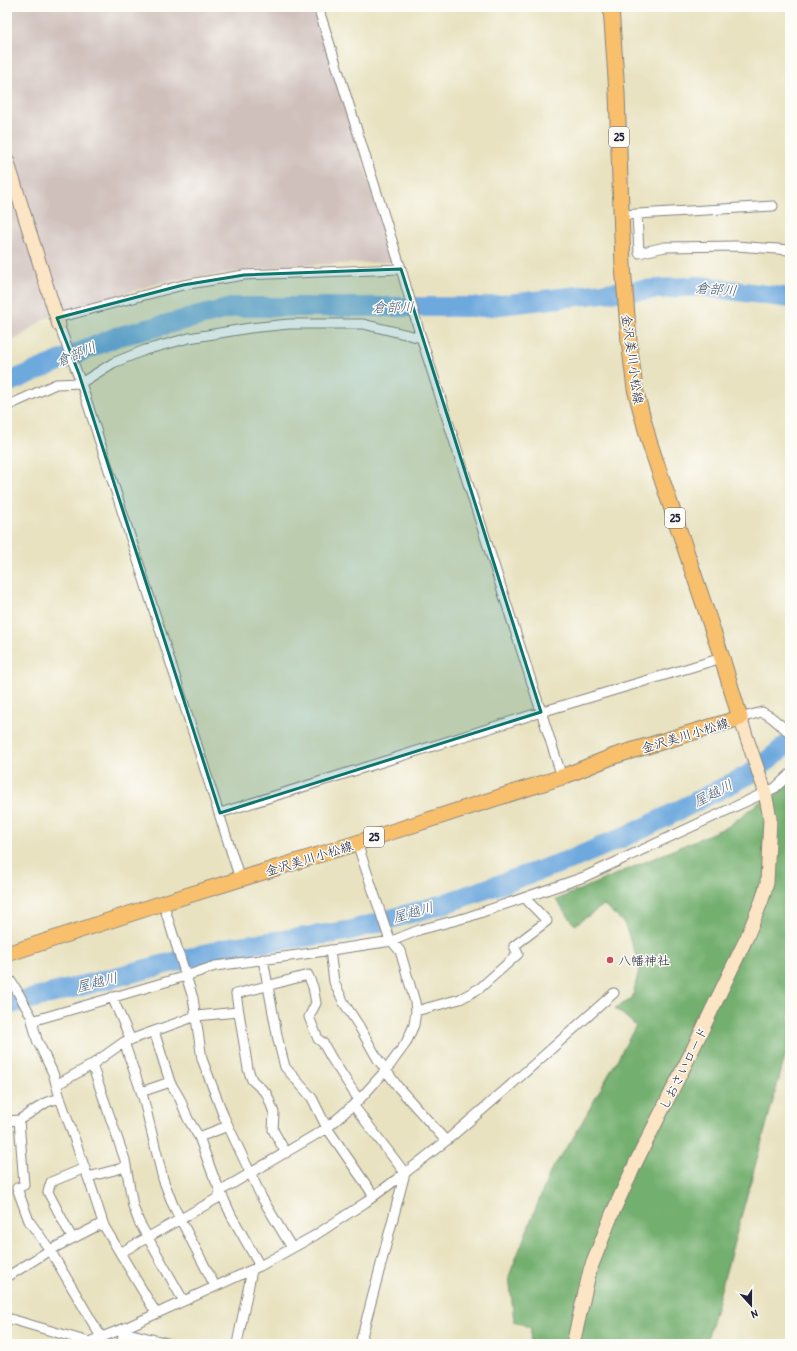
<svg xmlns="http://www.w3.org/2000/svg" width="797" height="1351" font-family="'Patrick Hand','Klee One',sans-serif">
<rect width="100%" height="100%" fill="#fdfcf7"/>
<filter id="ink" filterUnits="userSpaceOnUse"><feTurbulence type="fractalNoise" baseFrequency=".025" numOctaves="2"/><feDisplacementMap in="SourceGraphic" scale="8" xChannelSelector="R" yChannelSelector="G"/><feConvolveMatrix kernelMatrix="1 2 1 2 8 2 1 2 1" color-interpolation-filters="sRGB"/></filter>
<filter id="wash" filterUnits="userSpaceOnUse"><feTurbulence type="fractalNoise" baseFrequency=".012" numOctaves="4" result="noise"/><feDisplacementMap in="SourceGraphic" scale="16" xChannelSelector="R" yChannelSelector="G"/><feGaussianBlur stdDeviation="0.9" result="paint"/><feColorMatrix in="noise" values="0 0 0 0 0 0 0 0 0 0 0 0 0 0 0 0 0 1.4 0 .05"/><feComposite in="paint" operator="in"/></filter>
<g filter="url(#wash)">
<rect width="100%" height="100%" fill="#e8e2c0"/>
<path fill="#cfc0bb" d="M7,7H314L394,262L284,266L163,282L44,319L20,337L7,344Z"/>
<path fill="#73af6e" stroke="#4a6854" d="M790,778V1039L706,1344H530L531,1328L514,1321L509,1276L551,1170L572,1140L636,1026L615,1008L632,999L640,966L624,923L604,905L575,925L556,900L729,826Z"/>
<g fill="none" stroke-linecap="round" stroke-linejoin="round">
<path stroke="#6ea9de" stroke-width="20" d="M7,383L116,337L235,307H483L603,293L699,286L790,298
M7,1005L232,947L348,931L443,904L575,858L644,828L752,773L790,742"/>
</g>
</g>
<g filter="url(#ink)">
<g fill="none" stroke-linecap="round" stroke-linejoin="round">
<g stroke="#85827e" stroke-width="11">
<path id="street" d="M318,7L401,269L420,334L562,777
M637,214L639,253L665,247L737,246L790,250
M621,215L773,206
M57,318L183,285L244,275L401,269
M59,325L81,383L240,879
M7,406L56,384L81,383L113,363L145,350L189,338L250,328L289,324H363L421,338
M740,718L762,712L771,717L790,733
M220,813L541,712L722,658
M163,903L193,998L202,1059L224,1117L262,1198L292,1248
M330,950L334,982L344,1003L359,1026L377,1058L398,1087L446,1141
M263,959L278,1040L285,1067L312,1098L327,1128L374,1196
M7,978L10,980L16,989L31,1016L37,1040L53,1073L60,1098L90,1183L104,1226L156,1313
M112,997L131,1040
M416,1011L460,999L480,988L518,954L514,946L547,921L525,898
M32,1021L186,976L215,966L298,955L392,941L419,930L468,917L584,877L775,788L790,774
M154,1031L170,1082L180,1099L188,1119L199,1137L213,1175L231,1215L260,1266
M124,1042L143,1097L163,1179L173,1205L215,1286
M92,1065L125,1160L133,1206L139,1222L183,1300
M56,1085L90,1066L124,1042L196,1016L238,1012
M141,1092L170,1082
M353,1105L405,1173
M19,1120L24,1185L17,1188L29,1221L50,1250L101,1337
M7,1121L19,1120L47,1102L60,1098
M199,1137L228,1126
M286,1153L273,1130L274,1113L267,1094L252,1080L248,1069L236,994L308,975L313,987L316,1003L309,1017L318,1039L323,1043L332,1059L359,1100
M88,1177L126,1167
M72,1238L48,1192L51,1182L85,1168
M120,1253L218,1198L220,1191L327,1128L359,1100L387,1069L406,1043L414,1025L416,1011L415,1002L400,951L389,938L357,843
M7,1277L50,1250L103,1223
M7,1318L89,1342L125,1328L260,1266L314,1236L366,1202L405,1173L446,1141L504,1091L614,993
M124,1332L171,1344
M121,1344L125,1328
M237,1344L252,1270
M360,1344L405,1173"/>
</g>
<g stroke="#85827e" stroke-width="15">
<path id="secondary" d="M7,160L59,325
M573,1344L590,1270L612,1214L636,1162L691,1053L747,937L762,900L767,883L770,818L764,788L740,718"/>
</g>
<g stroke="#85827e" stroke-width="17">
<path id="primary" d="M7,954L163,903L357,843L562,777L614,756L740,718L722,658L649,441L635,389L629,341L623,266L617,93L611,7"/>
</g>
<use href="#street" stroke="#fff" stroke-width="9"/>
<use href="#secondary" stroke="#fce5c4" stroke-width="13"/>
<use href="#primary" stroke="#f8bf6c" stroke-width="15"/>
</g>
</g>
<path fill="#0f766e" fill-opacity="0.2" stroke="#0f766e" stroke-width="3" stroke-linejoin="round" d="M401,269L541,712L220,813L79,374L57,318L183,285L244,275Z"/>
<circle fill="#d1495b" stroke="#fdfcf7" stroke-width="1.5" cx="610" cy="960" r="4"/>
<g text-anchor="middle" stroke-width="3" stroke-linejoin="round" paint-order="stroke">
<g fill="#fdfcf7" stroke="#646373" stroke-width="1">
<rect x="609" y="127" width="20" height="20" rx="3"/>
<rect x="665" y="508" width="20" height="20" rx="3"/>
<rect x="364" y="827" width="20" height="20" rx="3"/>
</g>
<g font-size="12" font-weight="bold" fill="#22223b">
<text x="619" y="141">25</text>
<text x="675" y="522">25</text>
<text x="374" y="841">25</text>
</g>
<g font-size="13" fill="#22223b" stroke="#fdfcf7">
<text transform="translate(633 359) rotate(82)" y="5">金沢美川小松線</text>
<text transform="translate(685 735) rotate(-17)" y="5">金沢美川小松線</text>
<text transform="translate(309 858) rotate(-17)" y="5">金沢美川小松線</text>
<text transform="translate(683 1068) rotate(-63)" y="5">しおさいロード</text>
</g>
<g font-size="13" fill="#22223b" stroke="#fdfcf7" text-anchor="start">
<text x="618" y="965">八幡神社</text>
</g>
<g font-size="14" font-style="italic" fill="#40587c" stroke="#fdfcf7">
<text transform="translate(716 289) rotate(5)" y="5">倉部川</text>
<text x="393" y="312">倉部川</text>
<text transform="translate(76 354) rotate(-23)" y="5">倉部川</text>
<text transform="translate(713 793) rotate(-27)" y="5">屋越川</text>
<text transform="translate(413 912) rotate(-16)" y="5">屋越川</text>
<text transform="translate(97 982) rotate(-14)" y="5">屋越川</text>
</g>
</g>
<rect width="797" height="1351" fill="none" stroke="#fdfcf7" stroke-width="24"/>
<g transform="translate(751 1305) rotate(159)" stroke="#fdfcf7" stroke-width="3" paint-order="stroke">
<path d="M0-3L7 15L0 10L-7 15Z" fill="#22223b"/>
<text y="-6" font-size="11" font-weight="bold" text-anchor="middle" fill="#22223b">N</text>
</g>
</svg>
